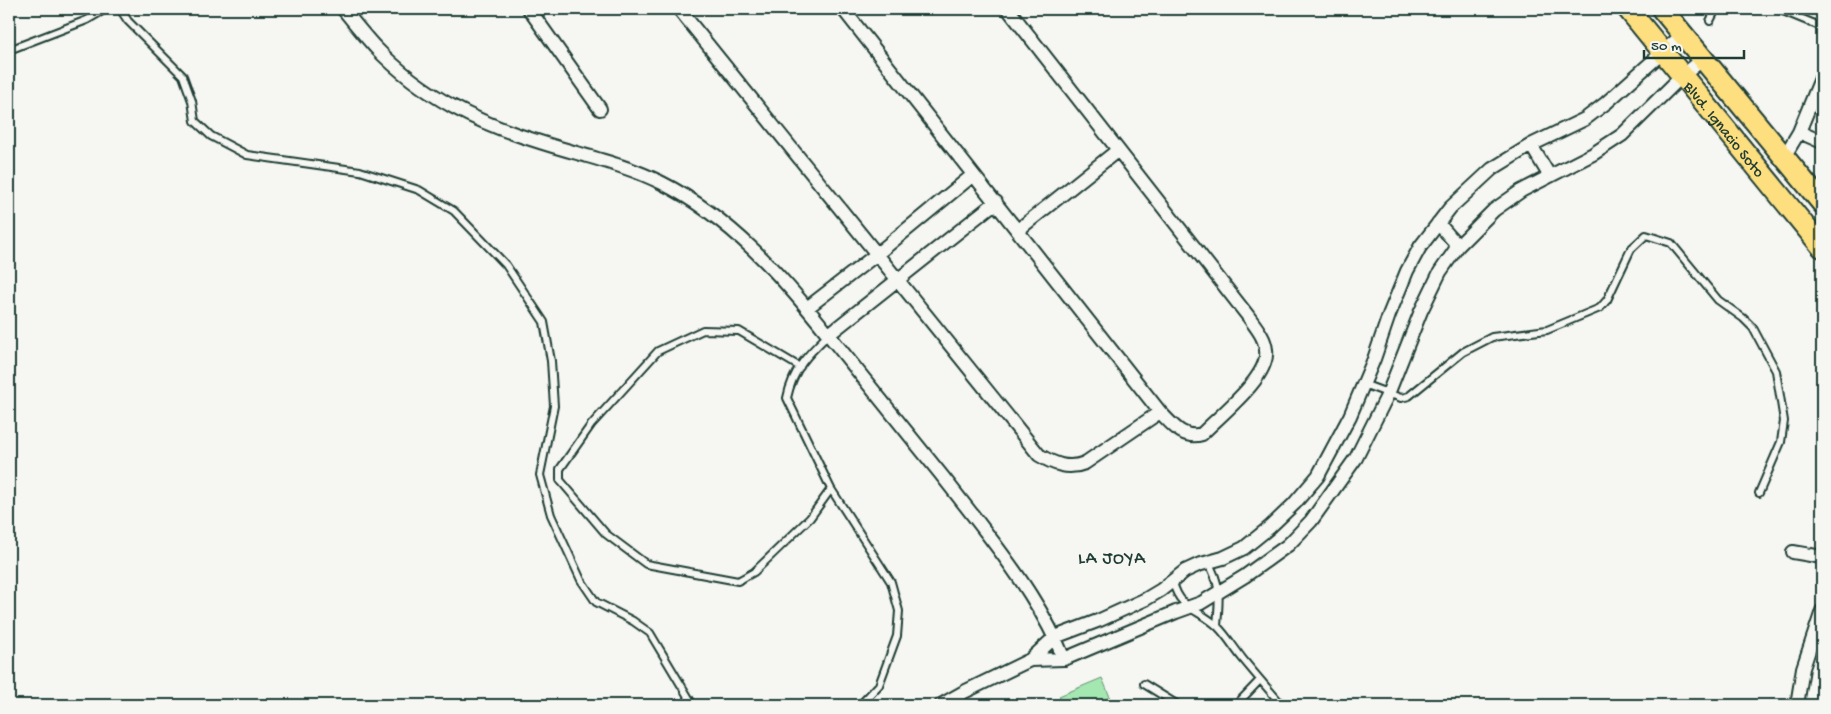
<svg xmlns="http://www.w3.org/2000/svg" width="1831" height="714" font-family="'Gochi Hand',sans-serif">
<rect width="100%" height="100%" fill="#f6f6f2"/>
<filter id="ink" filterUnits="userSpaceOnUse"><feTurbulence type="fractalNoise" baseFrequency=".02" numOctaves="2"/><feDisplacementMap in="SourceGraphic" scale="10" xChannelSelector="R" yChannelSelector="G"/><feConvolveMatrix kernelMatrix="1 2 1 2 8 2 1 2 1" color-interpolation-filters="sRGB"/></filter>
<g filter="url(#ink)">
<path fill="#a5e7b1" stroke="#629272" d="M1102,678L1110,697L1092,705H1062L1059,696Z"/>
<g fill="none" stroke-linecap="round" stroke-linejoin="round">
<g stroke="#1f3d34" stroke-width="10">
<path id="service" d="M120,9L128,21L183,76L192,101L195,121L211,136L247,155L360,171L419,190L454,211L506,265L544,322L551,361L554,406L540,475L551,515L581,580L596,602L633,621L650,633L693,705
M1778,9L1822,27
M1710,21L1716,9
M9,50L87,20L106,9
M828,335C808,354 793,369 787,398L831,489L891,582L899,611L897,636L879,685L860,705
M800,367L739,331L703,330L658,351L591,425L560,469V480L606,534L646,564L738,581L754,572L810,518L831,489
M1363,384L1401,398L1409,396L1463,352L1492,337L1547,330L1600,308L1607,300L1631,249L1646,235L1671,243L1718,300L1743,318L1753,328L1776,371L1784,421L1781,442L1759,493
M1208,562C1222,586 1219,599 1217,626
M1173,582C1180,611 1200,609 1218,627C1227,636 1234,648 1242,658C1255,674 1269,690 1282,705
M1144,684L1178,705
M1236,705L1260,680"/>
</g>
<g stroke="#1f3d34" stroke-width="16">
<path id="minor" d="M343,9C353,21 364,35 375,47C423,97 479,124 543,143C584,156 624,164 662,183C731,218 781,275 828,334C855,368 883,402 910,436C937,469 963,502 988,535C1017,573 1046,614 1064,659
M529,9L600,109
M679,9L1039,455C1054,464 1068,470 1085,463L1160,412
M843,9L1160,412C1172,424 1183,440 1202,434C1220,415 1270,377 1266,350C1265,337 1255,326 1248,316L1008,9
M1799,132L1822,142
M1531,145L1549,175
M1784,157L1799,132L1822,76
M1438,223L1458,246
M1018,230L1118,150
M807,308L877,254L973,175
M828,335L996,202
M1793,552L1822,557
M1030,660L1064,659L1176,612L1201,603L1245,576L1288,545L1311,521L1356,458L1388,394L1421,311L1440,272L1458,246L1494,210L1521,191L1593,154L1622,135L1682,76L1702,60
M941,705L964,692L1030,660L1055,637L1100,620L1146,599L1161,590L1185,571L1198,565L1223,558L1244,548L1270,527L1294,504L1318,476L1350,416L1374,359L1389,315L1407,271L1420,247L1450,208L1492,169L1531,145L1585,119L1606,103L1682,35
M1797,705L1803,668L1822,611"/>
</g>
<g stroke="#1f3d34" stroke-width="24">
<g id="primary">
<path id="s1" d="M1628,9L1822,247"/>
<path d="M1662,9L1822,203"/>
</g>
</g>
<use href="#service" stroke="#f6f6f2" stroke-width="6"/>
<use href="#minor" stroke="#f6f6f2" stroke-width="12"/>
<use href="#primary" stroke="#fedf80" stroke-width="20"/>
</g>
</g>
<g text-anchor="middle" stroke-width="5" stroke-linejoin="round" paint-order="stroke">
<g font-size="16" fill="#1f3d34" stroke="#f6f6f2">
<text dy="6" stroke="none"><textPath href="#s1" startOffset="154">Blvd. Ignacio Soto</textPath></text>
</g>
<g font-size="18" letter-spacing="1" fill="#1f3d34" stroke="#f6f6f2">
<text x="1112" y="563">LA JOYA</text>
</g>
</g>
<rect width="1831" height="714" fill="none" stroke="#f6f6f2" stroke-width="30"/>
<rect x="15" y="15" width="1801" height="684" fill="none" stroke="#1f3d34" stroke-width="2" filter="url(#ink)"/>
<path d="M1644 50v8h100v-8" fill="none" stroke="#1f3d34" stroke-width="2.5"/>
<text x="1651" y="50" font-size="15" fill="#1f3d34" stroke="#f6f6f2" stroke-width="4" paint-order="stroke">50 m</text>
</svg>
